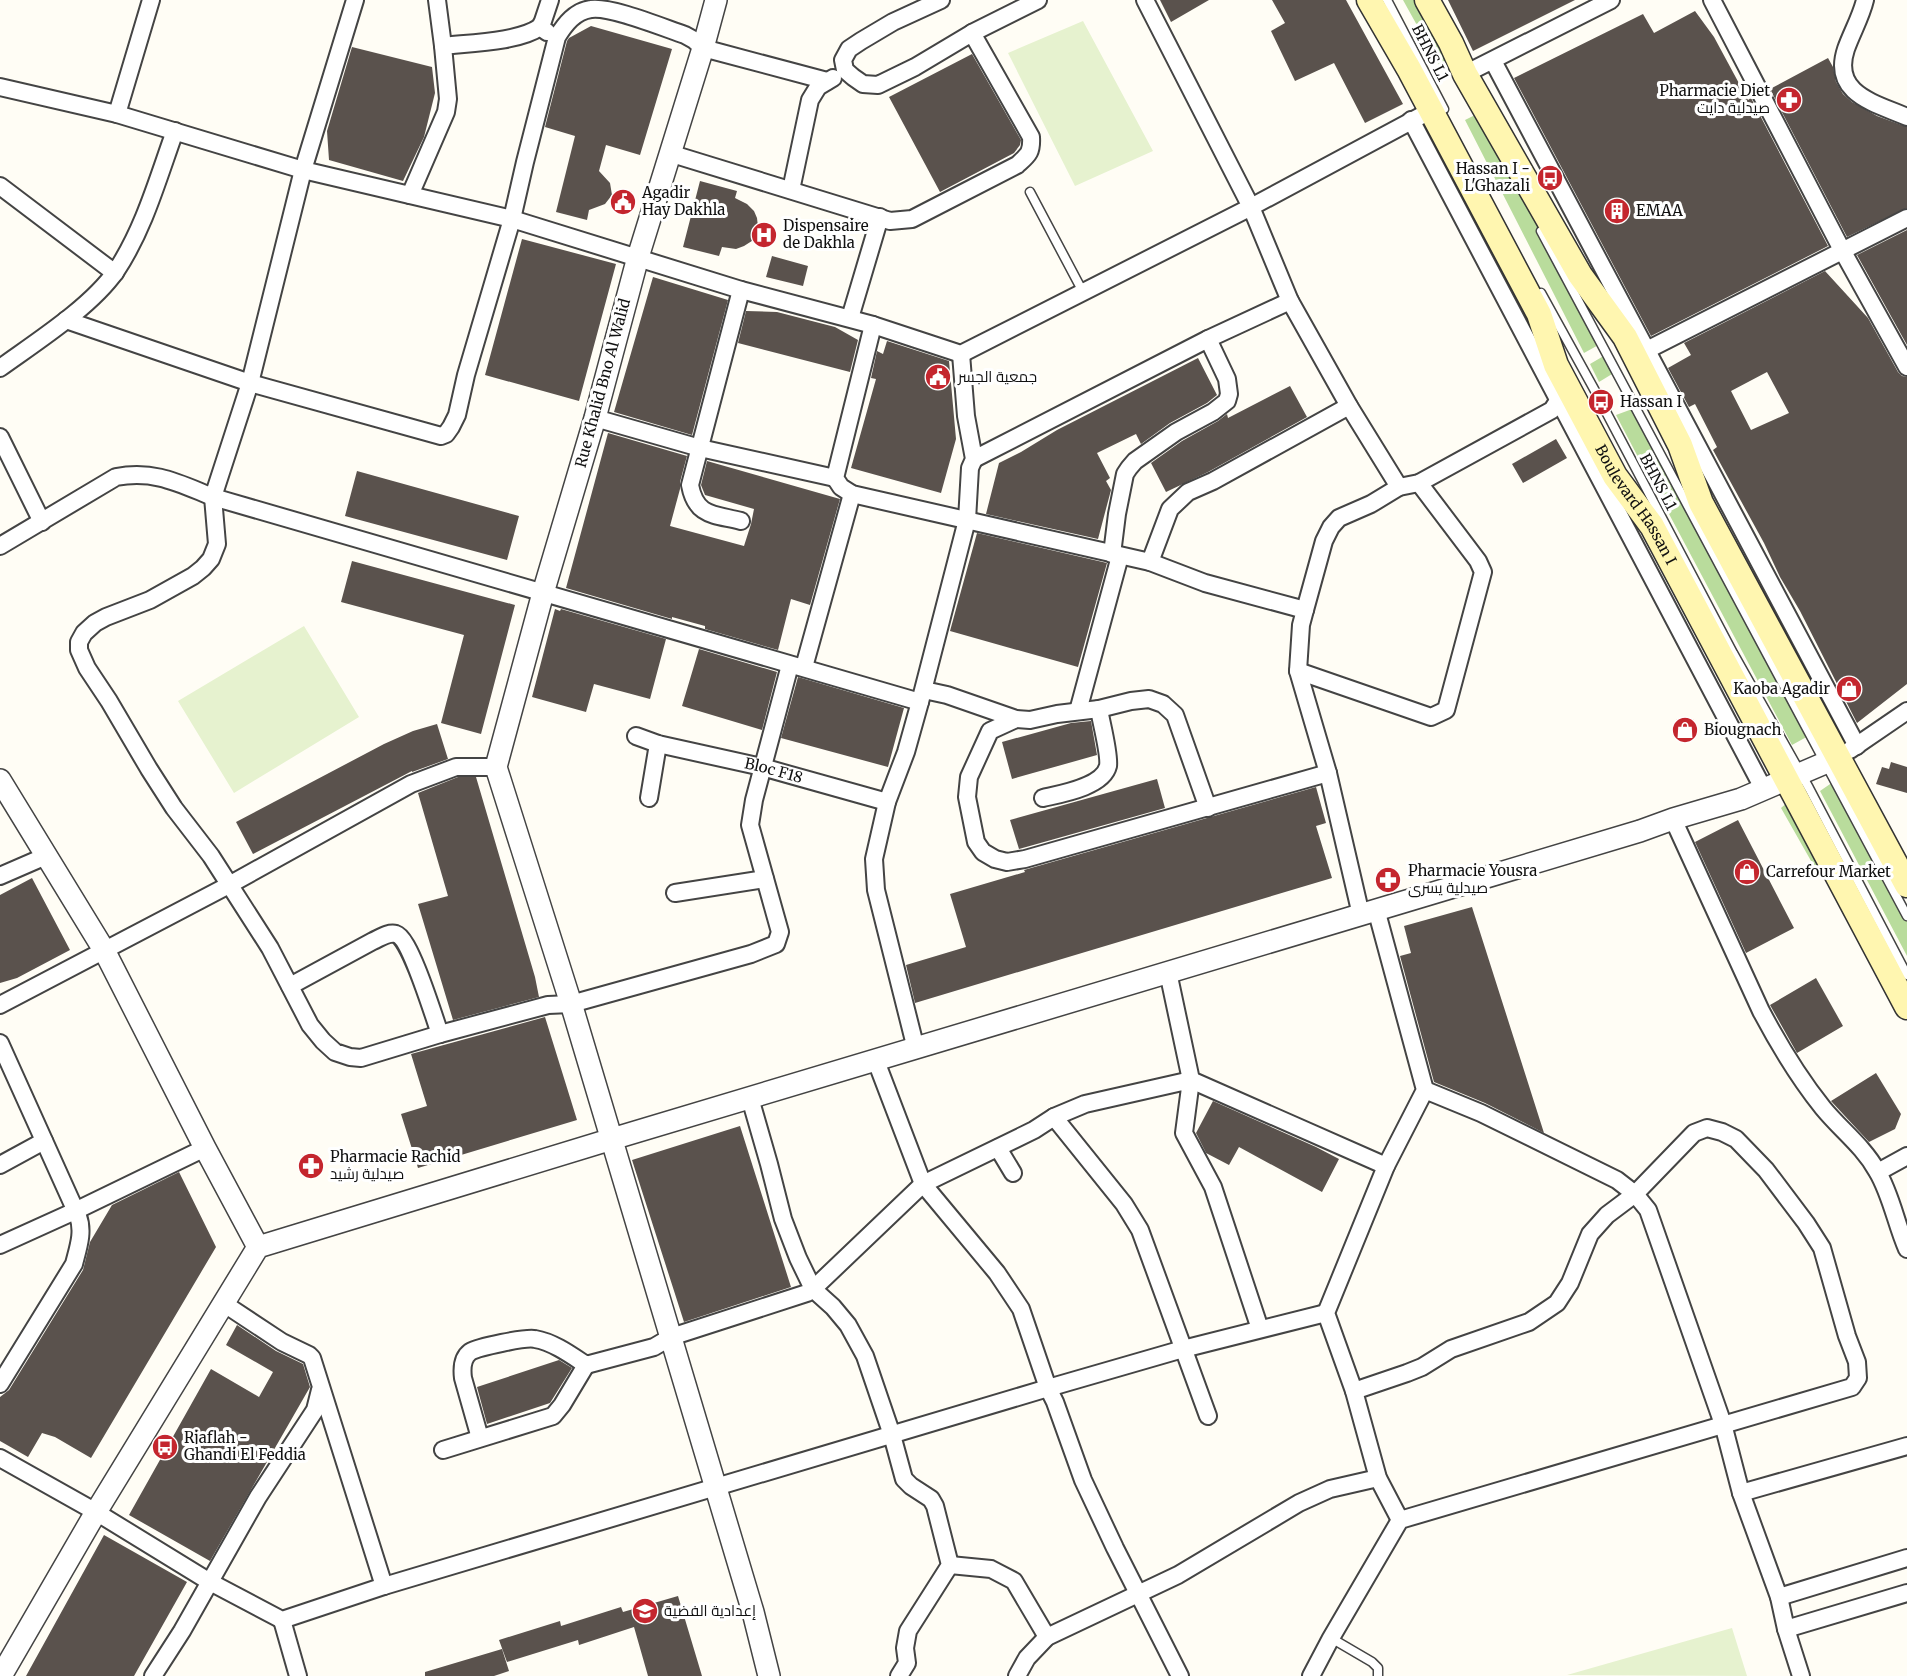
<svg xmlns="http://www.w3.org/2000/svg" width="1907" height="1676" font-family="Merriweather,Cairo,serif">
<rect width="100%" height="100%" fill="#fffdf5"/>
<path fill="#b9dc9c" d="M1403,0H1422L1453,56L1439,65Z
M1479,113L1602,343L1584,353L1465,120Z
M1607,354L1617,371L1599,382L1590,364Z
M1635,408L1657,448L1638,457L1616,415Z
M1662,458L1812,734L1792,745L1644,467Z
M1833,782L1907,918V956L1820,791Z
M1789,801L1827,866L1819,875L1781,808Z"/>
<path fill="#e6f2cf" d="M1083,21L1153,151L1075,186L1008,53Z
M304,626L359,717L234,793L178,701Z
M1732,1628L1747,1676L1567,1675Z"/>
<path fill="#5a524d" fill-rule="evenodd" d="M1160,0H1209L1171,22Z
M1272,0H1346L1403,104L1365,123L1334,63L1295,81L1271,31L1285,23Z
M1448,0H1575L1473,51Z
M1695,11L1714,37L1748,100L1751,98L1828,246L1651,336L1514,78L1643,14L1654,33Z
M591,26L672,49L640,155L606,145L599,171L610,183L612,195L605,204L589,210L587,220L556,212L575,136L545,127L567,41L569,38Z
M352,47L432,67L435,93L424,137L403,181L329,160L327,131Z
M972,54L1021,140L1020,145L1014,153L940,192L889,97Z
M1828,58L1833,67L1836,82L1843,94L1852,102L1877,116L1907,127V208L1847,237L1770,89Z
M700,181L737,191L735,198L747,204L754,211L757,218L758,227L755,239L744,246L736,249L722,247L719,256L683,247Z
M1907,230V345L1857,255Z
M522,239L616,264L579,401L485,375Z
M772,256L808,266L803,286L766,277Z
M1825,271L1868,318L1898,372L1902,376L1907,377V684L1857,723L1800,611L1780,577L1764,543L1713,450L1717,447L1695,404L1689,407L1668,368L1691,355L1684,343ZM1767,372L1789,413L1751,430L1731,391Z
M653,277L728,300L692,435L614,412Z
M746,311L777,312L835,327L858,340L850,372L738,343Z
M887,341L949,361L956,439L941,493L851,468L876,379L871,378L877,351L883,354Z
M1198,358L1217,395L1207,403L1170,423L1141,444L1136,434L1097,453L1110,478L1106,481L1111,490L1098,539L986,514L999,463L1021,452L1057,430Z
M1290,386L1307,417L1208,472L1166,492L1151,463L1182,441L1218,421L1227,414L1228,418Z
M608,433L687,456L680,482V489L670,526L744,546L751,524L754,509L705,495L701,485L707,461L840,499L810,605L791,599L778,650L705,629V626L672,617V619L566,588Z
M1556,439L1567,458L1523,483L1512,464Z
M357,471L519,516L507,560L345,516Z
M977,533L1107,563L1078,667L950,631Z
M352,561L515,605L481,734L441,723L464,635L341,602Z
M555,609L560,611L561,609L666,639L650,699L594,684L586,712L532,697Z
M699,649L777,672L762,730L682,706Z
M798,677L904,708L888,767L781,738Z
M1091,721L1097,755L1012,779L1002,742L1071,723Z
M437,724L448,759L412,772V771L253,854L236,822L384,744L413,731Z
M1891,762L1907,767V793L1876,784L1882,767L1889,769Z
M458,777H476L535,977L539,997L453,1020L418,904L448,896L418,793Z
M1157,779L1165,808L1019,849L1010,820Z
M1316,787L1326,823L1316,826L1332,878L915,1003L906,965L966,947L950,894L1025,872L1024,870Z
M1738,820L1794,928L1746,953L1695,842Z
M32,878L70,950L17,978L0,983V895Z
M1472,907L1544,1133L1485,1103L1434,1082L1400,956L1411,953L1404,926Z
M1816,978L1843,1026L1797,1053L1770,1005Z
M545,1017L577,1120L418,1168L401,1114L427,1106L411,1054Z
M1876,1073L1901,1114L1895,1129L1869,1142L1831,1101Z
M1213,1101L1316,1147L1339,1159L1322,1192L1239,1147L1229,1165L1206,1153L1196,1133Z
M740,1126L791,1287L684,1322L632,1160Z
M179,1172L216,1247L91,1458L55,1437L42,1433L28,1457L0,1441V1397L9,1390L83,1270L90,1242L112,1205Z
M237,1325L276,1351L303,1364L310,1387L210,1561L129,1515L211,1369L259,1397L273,1372L226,1345Z
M559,1360L572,1368L550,1403L487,1424L477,1387Z
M104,1535L187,1582L134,1676H26Z
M678,1596L702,1676H648L634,1627L579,1645L578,1640L507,1662L499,1640L560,1621L561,1626L621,1607L623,1612Z
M502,1649L509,1671L494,1676H425V1672Z"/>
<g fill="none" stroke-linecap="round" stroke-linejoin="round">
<g stroke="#444" stroke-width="11">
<path id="service" d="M1387,0L1444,109
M1030,192L1083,292
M1541,231L1907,916
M1541,293L1594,389L1733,653L1809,788L1907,975
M1331,1638L1372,1662L1378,1668V1676"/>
</g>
<g stroke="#444" stroke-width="20">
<g id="minor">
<path d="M355,0L303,170L250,383L213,497L217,544L211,559L203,568L193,576L150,600L106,617L95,623L84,633L79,642V650L87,668L109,701L149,769L174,808L211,856L270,948L310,1025L323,1041L335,1052L350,1057L361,1058L440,1034L548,1005L571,1004L751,954L776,944L780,932L750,825L754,800L790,665"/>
<path d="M437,0L443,46"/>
<path d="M941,0L893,22L861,41L849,49L843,60L845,70L853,77L863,84L878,85L915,67L972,33L1038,0"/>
<path d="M1145,0L1251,207L1290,301L1349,406L1399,487"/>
<path d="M1712,0L1842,250L1907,367"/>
<path d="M1865,0C1861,17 1852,32 1846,49C1831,94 1875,103 1907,117"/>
<path d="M547,32L540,27L543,21L550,0"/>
<path d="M1493,61L1857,746"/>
<path d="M1465,74L1611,0"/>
<path d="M0,87L117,114L303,170L512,219L741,290L873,325L961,354L1251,207L1430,111"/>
<path d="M117,114L151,0"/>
<path d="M1411,120L1764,790"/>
<path d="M669,153L890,221L912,219L1017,165C1028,155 1032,153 1031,137L972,33"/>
<path d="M0,186L115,273"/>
<path d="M791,190L810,100L818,87L833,78"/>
<path d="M410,195L446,112L448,99L443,46C469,43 519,42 540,27"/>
<path d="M741,290L690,485C696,517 714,514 741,521"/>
<path d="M850,318L880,217"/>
<path d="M66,320L250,383L441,436L446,434L451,427L457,415L466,375L512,219L525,162L557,37C565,24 575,11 591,9C611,6 664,28 685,35L694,40L703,48L827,81"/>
<path d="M873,325L835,478L841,487L852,494L1150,562L1205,583L1305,610L1301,625L1298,671L1328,773L1361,915"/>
<path d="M1647,350L1907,218"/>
<path d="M0,368C36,342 91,307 116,271C144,229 158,178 175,131"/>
<path d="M595,418L700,448L835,478"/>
<path d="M0,437L42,522"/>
<path d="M974,459L1208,339"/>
<path d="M0,546L116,477C155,470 178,483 213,497L920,702"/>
<path d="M1112,554L1117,514L1125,474L1129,468L1135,461L1176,432L1213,412L1227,401L1229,394L1227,379L1208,339L1290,301"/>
<path d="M1150,562L1170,509L1188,492L1213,481L1349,406"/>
<path d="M1305,610L1324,541L1331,527L1339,518L1371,504L1399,487L1419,483L1552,410L1563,393"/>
<path d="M804,667L852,494"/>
<path d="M1298,671L1431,717L1446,710L1483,572L1478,561L1419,483"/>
<path d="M924,690L947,695L1016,719L1030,720L1057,714L1099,709L1131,701L1149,699L1163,704L1175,715L1208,808"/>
<path d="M1078,711L1120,556"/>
<path d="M1016,719L990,731L969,777L967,797L976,842L983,852L995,859L1007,862L1025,859L1328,773"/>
<path id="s1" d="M636,736L658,744L762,767L887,802"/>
<path d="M1850,750L1907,711"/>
<path d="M649,798L658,744"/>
<path d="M1043,798C1060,794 1103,787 1108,766C1110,755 1101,722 1099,709"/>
<path d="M1673,819L1761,1011C1779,1045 1799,1078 1823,1108C1841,1130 1863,1146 1877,1171C1891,1194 1896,1224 1907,1249"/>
<path d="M0,876L46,856"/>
<path d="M675,893L765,879"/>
<path d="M1376,909L1425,1090L1386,1166L1326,1313L1354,1391L1378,1478L1400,1520"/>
<path d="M1168,972L1191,1080L1386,1166"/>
<path d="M290,986L373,941C380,938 388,932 396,934C410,938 434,1017 440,1034"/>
<path d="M0,1005L229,885L411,784L456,767H496"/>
<path d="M0,1043L78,1216C84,1232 78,1248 74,1264L0,1384"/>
<path d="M916,1049L876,890L874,859L887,802L906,752L920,702L967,520L970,468L974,459L966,416L961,354"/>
<path d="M876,1061L923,1184L997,1273L1021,1309L1048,1388L1055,1402L1083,1480L1115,1548L1180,1676"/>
<path d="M1425,1090L1481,1113L1617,1180L1635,1194L1648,1210L1723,1424L1741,1493L1779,1597L1786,1629L1801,1676"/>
<path d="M750,1098L769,1164L783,1219L798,1258L813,1289L833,1307L848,1325L865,1356L892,1435L904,1479L911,1486L931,1499L935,1506L950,1565L908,1631L905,1648L907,1663L899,1676"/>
<path d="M1054,1117L1124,1204L1140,1230L1208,1416"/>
<path d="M998,1148L1013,1173"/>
<path d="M0,1165L44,1141"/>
<path d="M1878,1172L1907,1156"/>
<path d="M0,1245L75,1211L205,1148"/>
<path d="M223,1303L282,1342L309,1355L312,1358L384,1586"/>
<path d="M480,1438L463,1378C462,1370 462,1358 470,1352C478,1347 526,1337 535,1339C553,1342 571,1355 586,1365L654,1347L671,1337L807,1293L813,1289L923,1184L1034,1130L1054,1117L1085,1104L1191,1080L1184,1133L1213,1187L1260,1329"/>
<path d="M443,1450L553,1416L562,1405L586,1365"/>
<path d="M0,1458L96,1512L210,1582L282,1620L384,1586L1048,1388L1183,1349L1326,1313"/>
<path d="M1741,1493L1907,1446"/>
<path d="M950,1565L991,1569L1014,1581L1047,1637"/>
<path d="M1779,1597L1907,1558"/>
<path d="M282,1620L298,1676"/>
<path d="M1786,1629L1907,1593"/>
<path d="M153,1676L182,1631L258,1497L315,1410L320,1390"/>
<path d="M1017,1676L1027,1658L1047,1637L1178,1575L1299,1503L1330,1489L1378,1478"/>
<path d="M1311,1676L1331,1638L1400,1520L1852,1387L1858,1378L1857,1362L1847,1336L1822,1248L1806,1223L1766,1170L1736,1139L1722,1132L1707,1128L1694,1133L1635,1194L1607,1215L1590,1234L1570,1283L1557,1303L1529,1322L1451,1349L1422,1367L1407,1373L1354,1391"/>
</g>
</g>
<g stroke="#444" stroke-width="24">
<path id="tertiary" d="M716,0L703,48L638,257L595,418L543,593L496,767L573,1010L753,1612L769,1676
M0,780L104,950L205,1148L258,1247
M1,1676L96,1512L258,1247L612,1139L1640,831L1673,819L1741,799L1839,757"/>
</g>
<g stroke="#333" stroke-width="27">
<g id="secondary">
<path id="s2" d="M1369,0L1409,69L1539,314L1556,365L1615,476L1652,526L1907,1007"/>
<path d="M1427,0L1451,43L1465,74L1580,275L1625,337L1680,445L1701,503L1907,885"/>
</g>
</g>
<use href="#service" stroke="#fff" stroke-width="8"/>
<use href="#minor" stroke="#fff" stroke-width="16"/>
<use href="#tertiary" stroke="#fff" stroke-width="21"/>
<use href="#secondary" stroke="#fff6b0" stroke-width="24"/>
</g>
<defs>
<g id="pharmacy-disc" transform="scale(1.35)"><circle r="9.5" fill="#c4262e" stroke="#fff"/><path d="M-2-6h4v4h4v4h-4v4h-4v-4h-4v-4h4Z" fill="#fff"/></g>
<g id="bus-disc" transform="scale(1.35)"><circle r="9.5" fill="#c4262e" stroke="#fff"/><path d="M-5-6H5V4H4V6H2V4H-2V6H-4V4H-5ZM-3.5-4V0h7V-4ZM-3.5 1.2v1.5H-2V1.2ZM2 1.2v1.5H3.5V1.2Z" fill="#fff"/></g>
<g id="civic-disc" transform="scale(1.35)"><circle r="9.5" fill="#c4262e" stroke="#fff"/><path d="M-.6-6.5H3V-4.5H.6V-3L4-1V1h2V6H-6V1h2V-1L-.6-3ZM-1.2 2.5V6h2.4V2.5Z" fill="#fff"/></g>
<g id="building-disc" transform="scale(1.35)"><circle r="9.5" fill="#c4262e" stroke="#fff"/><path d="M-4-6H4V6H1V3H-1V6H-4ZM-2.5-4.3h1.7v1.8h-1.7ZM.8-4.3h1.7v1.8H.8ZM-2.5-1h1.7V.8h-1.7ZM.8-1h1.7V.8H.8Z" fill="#fff"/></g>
<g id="hospital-disc" transform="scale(1.35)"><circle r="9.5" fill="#c4262e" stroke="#fff"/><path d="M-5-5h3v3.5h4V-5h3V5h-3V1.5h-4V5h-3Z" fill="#fff"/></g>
<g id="shop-disc" transform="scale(1.35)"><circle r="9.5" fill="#c4262e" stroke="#fff"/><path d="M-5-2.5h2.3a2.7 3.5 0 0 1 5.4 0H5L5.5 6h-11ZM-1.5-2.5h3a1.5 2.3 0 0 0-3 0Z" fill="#fff"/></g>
<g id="school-disc" transform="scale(1.35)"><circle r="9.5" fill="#c4262e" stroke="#fff"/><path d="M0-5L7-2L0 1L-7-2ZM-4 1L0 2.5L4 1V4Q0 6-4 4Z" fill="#fff"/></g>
</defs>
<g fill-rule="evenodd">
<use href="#pharmacy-disc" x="1789" y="100"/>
<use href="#bus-disc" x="1550" y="178"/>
<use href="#civic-disc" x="623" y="202"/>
<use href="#building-disc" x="1617" y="211"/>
<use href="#hospital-disc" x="764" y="235"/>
<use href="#civic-disc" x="938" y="377"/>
<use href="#bus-disc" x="1601" y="402"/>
<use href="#shop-disc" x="1849" y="689"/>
<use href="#shop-disc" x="1685" y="730"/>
<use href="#shop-disc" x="1747" y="872"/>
<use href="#pharmacy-disc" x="1388" y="880"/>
<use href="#pharmacy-disc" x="311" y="1166"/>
<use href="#bus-disc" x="165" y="1447"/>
<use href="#school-disc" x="645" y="1611"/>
</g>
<g text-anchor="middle" stroke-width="6" stroke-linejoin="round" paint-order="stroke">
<g font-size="15" fill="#111" stroke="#fff">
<text transform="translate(1430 53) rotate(63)" y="5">BHNS L1</text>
<text transform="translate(603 383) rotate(-75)" y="5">Rue Khalid Bno Al Walid</text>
<text transform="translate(1658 482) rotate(62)" y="5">BHNS L1</text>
<text dy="5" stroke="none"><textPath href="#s2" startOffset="572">Boulevard Hassan I</textPath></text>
<text dy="5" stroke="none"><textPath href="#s1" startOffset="142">Bloc F18</textPath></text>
</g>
<g font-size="15" fill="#111" stroke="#fff" text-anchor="start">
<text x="1770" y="96" text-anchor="end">Pharmacie Diet<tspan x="1770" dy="17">صيدلية دايت</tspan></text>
<text x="1530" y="174" text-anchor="end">Hassan I -<tspan x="1530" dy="17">L'Ghazali</tspan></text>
<text x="642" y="198">Agadir<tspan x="642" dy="17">Hay Dakhla</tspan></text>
<text x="1636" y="216">EMAA</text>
<text x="783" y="231">Dispensaire<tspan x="783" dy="17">de Dakhla</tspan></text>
<text x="958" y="382">جمعية الجسر</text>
<text x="1620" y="407">Hassan I</text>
<text x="1830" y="694" text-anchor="end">Kaoba Agadir</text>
<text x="1704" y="735">Biougnach</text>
<text x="1408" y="876">Pharmacie Yousra<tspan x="1408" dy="17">صيدلية يسرى</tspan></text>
<text x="1766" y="877">Carrefour Market</text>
<text x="330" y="1162">Pharmacie Rachid<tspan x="330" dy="17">صيدلية رشيد</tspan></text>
<text x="184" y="1443">Rjaflah -<tspan x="184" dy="17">Ghandi El Feddia</tspan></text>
<text x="664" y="1616">إعدادية الفضية</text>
</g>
</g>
</svg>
